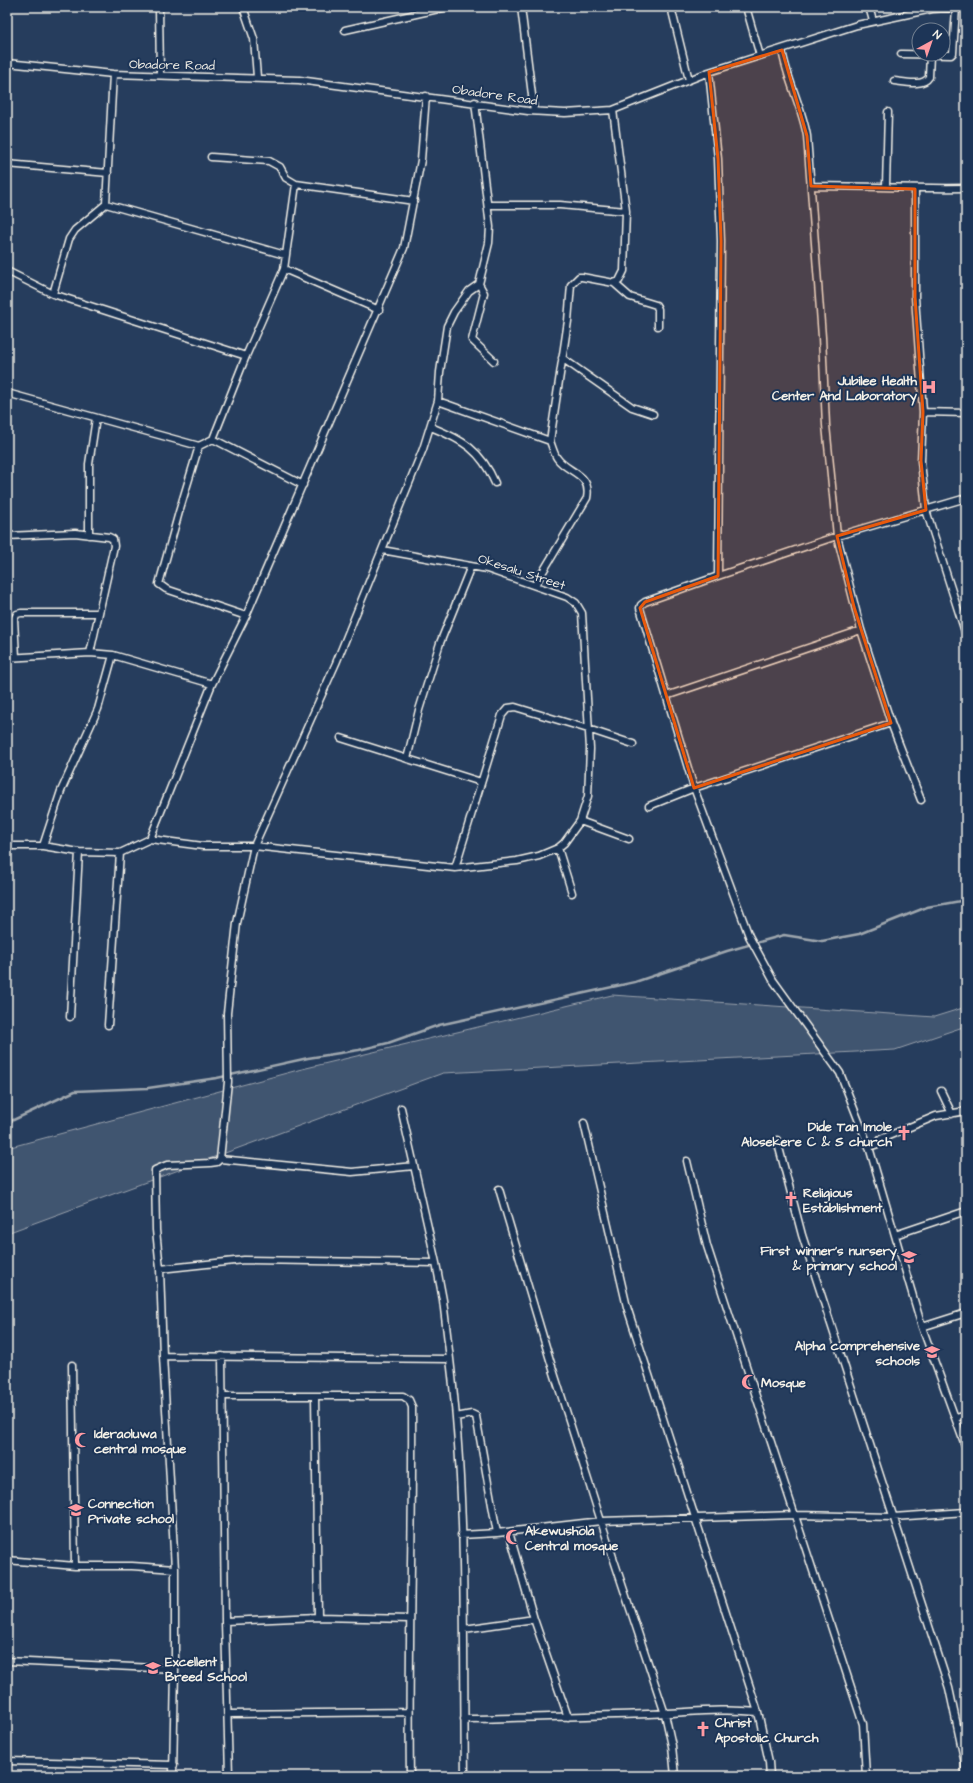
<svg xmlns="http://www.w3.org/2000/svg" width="973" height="1783" font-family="'Architects Daughter',sans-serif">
<rect width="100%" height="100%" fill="#263d5d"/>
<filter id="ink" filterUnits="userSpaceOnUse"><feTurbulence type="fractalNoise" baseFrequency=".025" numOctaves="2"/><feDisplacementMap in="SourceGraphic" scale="8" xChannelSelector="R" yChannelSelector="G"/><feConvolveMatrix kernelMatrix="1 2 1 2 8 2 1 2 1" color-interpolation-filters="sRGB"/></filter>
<g filter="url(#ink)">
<path fill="#40546f" stroke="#9aa2ac" d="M612,995L934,1017L966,1007V1026L895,1050L443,1073L7,1233V1148L298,1070Z"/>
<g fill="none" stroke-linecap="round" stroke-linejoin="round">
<path stroke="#9fa7ae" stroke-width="2.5" d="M7,1123L75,1091L148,1088L217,1078L308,1058L359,1050L388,1043L439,1025L635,982L727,951L784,935L822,941L859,934L927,907L966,900"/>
<g stroke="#f4f1e8" stroke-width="9">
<path id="minor" d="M159,7L160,74
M243,7L254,39L257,77
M521,7L534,111
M671,7L689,80
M746,7L760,56
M869,7L873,21
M345,30L447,7
M782,50C787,80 802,107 807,136L822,337L826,425L837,536L861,630L891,723L921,800
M901,54L951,55L953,53L956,8
M7,63L113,74L299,80L528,111L565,113L613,110L709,72L857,25L932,9L966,7
M709,72L718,159L721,241L718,576
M894,81C904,82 923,87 929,77L930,55
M211,157L269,161L280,167L286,178L296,184L414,201
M7,164L108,173
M811,186C863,186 914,189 966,188
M886,186L888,112
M915,189V297L923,412L921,461L926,510L966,635
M106,204L285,255
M488,205H560L626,211
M284,269L379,310
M7,271L53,294L246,356
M614,283L630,297L656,305L658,309V326
M479,284L484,293L472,340L494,361
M53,294L69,239L75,230L106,204L113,74
M562,358L632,407L653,414
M7,393L199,446L213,439L246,356L284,269L296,184
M438,401L550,441C552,446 554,454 557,458C567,473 592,473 587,498L535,585
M923,412L966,413
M431,427C463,440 481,450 495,483
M213,439L303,485
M550,441L568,321L571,285L579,277H582L614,283L619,281L624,271L626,211L613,110
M199,446L179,512L159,584L166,589L246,616
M966,498L837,536L718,576L645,602L641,605L640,608L694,788L749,936L773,980L840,1073L869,1147L922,1327L966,1448
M89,535V464L96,418
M7,536L75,533L109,537L113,539L114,546L90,653
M16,657L14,619L17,614L21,613H99
M7,658L90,653L113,655L212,684
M666,696L861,630
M341,738L481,782
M407,759L419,710L440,643L471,566
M649,806L694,788L891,723
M580,821L629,839
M150,839L212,684L246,616L404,248L421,160L426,96
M7,846H43L79,852L120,853L150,839L203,846H254L455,868L517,861L539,856L558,848L564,843L580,821L588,796L590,749L582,613L576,603L567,597L487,569L382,550
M43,846L61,791L98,709L113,655
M558,848L572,893
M455,868L502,715L508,708L515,707L588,729L633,744
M70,1017L79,852
M108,1025L120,853
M941,1091L952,1114
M401,1108L436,1263L443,1300L450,1359
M584,1123L627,1307L758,1712L769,1762L770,1776
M777,1140L802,1235L949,1688L965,1763V1776
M869,1147L878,1144L881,1139L936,1116L966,1111
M220,1159L352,1172L414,1166
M687,1161L707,1246L863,1724L866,1776
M499,1189L550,1360L601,1521L665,1714L672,1746L675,1776
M895,1235L966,1211
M160,1269L244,1260L436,1263
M922,1327L966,1313
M163,1356L160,1269L156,1230L155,1170L167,1165L210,1163L217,1162L220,1159L228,1082L227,1013L237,923L254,846L336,663L423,449L438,401L440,372L447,326L454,312L469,291L479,284L489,243L490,227L475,102
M222,1356L225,1621L229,1776
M72,1365L75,1566
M222,1396H403L409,1400L412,1407C413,1530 408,1653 410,1776
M315,1396L318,1617
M456,1417L472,1414L476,1416L497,1533
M956,1418L966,1415
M509,1532L534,1619L568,1717
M461,1535L497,1533L601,1521L795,1515L893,1517L966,1512
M7,1560L75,1566H132L175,1569
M225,1621L318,1617L410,1619
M464,1629L534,1619
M7,1661L175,1669
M228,1714L409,1712
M464,1719C526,1718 587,1716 648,1714C685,1713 721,1708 758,1712
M7,1761L174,1765
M173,1776L175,1669V1569L163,1356L450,1359C467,1497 463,1637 465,1776"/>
</g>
<use href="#minor" stroke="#1d3557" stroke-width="6"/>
</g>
</g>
<path fill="#e8590c" fill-opacity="0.2" stroke="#e8590c" stroke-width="3" stroke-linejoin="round" d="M782,50L807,136L811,186L915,189V297L923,412L921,461L926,510L837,536L854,607L891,723L694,788L640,608L645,602L718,576L721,241L718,159L709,72Z"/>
<defs>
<g id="hospital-bare" transform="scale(1.2)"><path d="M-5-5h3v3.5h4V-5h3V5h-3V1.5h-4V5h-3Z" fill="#ff9aa2" stroke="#1d3557" stroke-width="2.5" paint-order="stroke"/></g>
<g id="church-bare" transform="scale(1.2)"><path d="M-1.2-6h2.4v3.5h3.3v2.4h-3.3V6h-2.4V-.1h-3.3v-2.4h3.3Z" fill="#ff9aa2" stroke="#1d3557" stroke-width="2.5" paint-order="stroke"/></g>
<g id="school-bare" transform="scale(1.2)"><path d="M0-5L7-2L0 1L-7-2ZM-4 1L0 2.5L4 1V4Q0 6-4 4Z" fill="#ff9aa2" stroke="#1d3557" stroke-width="2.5" paint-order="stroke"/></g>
<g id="mosque-bare" transform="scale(1.2)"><path d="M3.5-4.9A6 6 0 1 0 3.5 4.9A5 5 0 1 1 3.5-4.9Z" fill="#ff9aa2" stroke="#1d3557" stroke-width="2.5" paint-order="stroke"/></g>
</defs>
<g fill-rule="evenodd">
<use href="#hospital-bare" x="929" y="387"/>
<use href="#church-bare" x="904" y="1133"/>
<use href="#church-bare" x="791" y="1199"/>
<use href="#school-bare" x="909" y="1257"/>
<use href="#school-bare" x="932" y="1352"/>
<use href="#mosque-bare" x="749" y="1382"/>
<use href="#mosque-bare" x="82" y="1440"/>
<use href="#school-bare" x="76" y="1510"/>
<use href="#mosque-bare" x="513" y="1537"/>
<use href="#school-bare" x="153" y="1668"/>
<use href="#church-bare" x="703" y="1729"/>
</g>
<g text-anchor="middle" stroke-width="4" stroke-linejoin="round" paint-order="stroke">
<g font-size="13" fill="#f4f1e8" stroke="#1d3557">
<text transform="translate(172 64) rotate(1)" y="5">Obadore Road</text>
<text transform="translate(495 94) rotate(8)" y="5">Obadore Road</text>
<text transform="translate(522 571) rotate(18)" y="5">Okesalu Street</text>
</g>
<g font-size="13" font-weight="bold" fill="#f4f1e8" stroke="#1d3557" text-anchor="start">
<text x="917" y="385" text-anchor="end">Jubilee Health<tspan x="917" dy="15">Center And Laboratory</tspan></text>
<text x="892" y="1131" text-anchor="end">Dide Tan Imole<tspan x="892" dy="15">Alosekere C &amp; S church</tspan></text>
<text x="803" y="1197">Religious<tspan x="803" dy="15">Establishment</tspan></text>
<text x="897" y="1255" text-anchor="end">First winner's nursery<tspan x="897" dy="15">&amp; primary school</tspan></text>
<text x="920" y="1350" text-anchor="end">Alpha comprehensive<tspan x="920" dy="15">schools</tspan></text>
<text x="761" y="1387">Mosque</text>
<text x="94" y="1438">Ideraoluwa<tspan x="94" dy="15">central mosque</tspan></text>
<text x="88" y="1508">Connection<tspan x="88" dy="15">Private school</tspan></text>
<text x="525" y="1535">Akewushola<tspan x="525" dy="15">Central mosque</tspan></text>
<text x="165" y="1666">Excellent<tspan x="165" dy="15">Breed School</tspan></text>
<text x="715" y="1727">Christ<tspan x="715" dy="15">Apostolic Church</tspan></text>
</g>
</g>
<rect width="973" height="1783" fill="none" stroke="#1d3557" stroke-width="24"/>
<rect x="12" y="12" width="949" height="1759" fill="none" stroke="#f4f1e8" stroke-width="1.5" filter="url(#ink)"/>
<g transform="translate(931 42) rotate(40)"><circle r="19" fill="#1d3557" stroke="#738091"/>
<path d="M0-3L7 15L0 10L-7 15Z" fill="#ff9aa2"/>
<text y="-6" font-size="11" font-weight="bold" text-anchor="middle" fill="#f4f1e8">N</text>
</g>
</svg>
